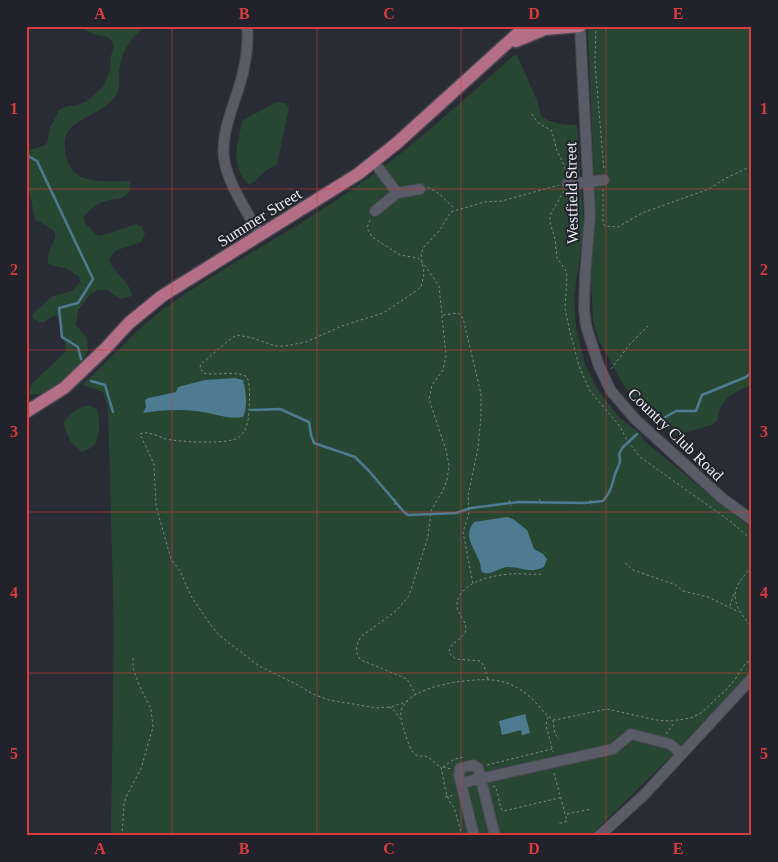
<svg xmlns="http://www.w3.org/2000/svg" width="778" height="862" font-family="'Times New Roman',serif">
<rect width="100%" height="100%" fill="#2a2c35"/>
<path fill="#284733" d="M80,26H146C131,36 121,53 119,71C119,78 120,86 117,93C99,124 51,114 68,162C76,186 110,181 130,181V191C121,202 117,197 106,201C97,204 89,209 84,217L85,223L98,236L114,232L136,224L142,227L145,234L141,242L117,250L109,258C111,273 129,278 132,296L121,299L107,290H98L90,294L78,310L76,325L87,338L88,351L78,369L45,393L29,395L32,384L66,351L65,342L60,336V318L55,315L42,323L33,318V314L51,297L72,291L80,282L79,277C74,274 70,269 64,268C57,266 56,268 48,263C47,237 72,237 35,220L30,193L26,188V149H35L47,144L50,128L60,109L68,106H76L87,101L103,87L110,70L111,56L114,46L112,41L107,37L93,34Z
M588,26H752V385C739,390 725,396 720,409C718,413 718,418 717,421L711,425L678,435L671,432L660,423L659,417L653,419L640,409L623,384L599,341L593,320L591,278L595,205Z
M517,55L538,103L541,116C552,124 564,125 577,125L584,231L574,296L576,329L585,364L597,389L620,418L641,434L643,440L752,529V671L696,732L590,836H111L114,628L108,406L103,392L82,385C108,363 129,336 156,315C215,270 283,237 344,195C405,154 459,104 513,56Z
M277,102L285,103L289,108L277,164C273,167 265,170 262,174C257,179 256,183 248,184C230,166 237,142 243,120Z
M88,405L97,409C100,419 101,438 93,446C90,449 86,450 82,452L71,442L63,424C69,413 77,409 88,405Z"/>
<path fill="#4d7b91" d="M235,378L243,380C246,391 248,407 243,417C226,420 212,412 195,411C179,409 159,410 143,413L146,407L145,400L148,398L176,392L178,387L205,380Z
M507,517L513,519L527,530L534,549L543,554L547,559L544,567C529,574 522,567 508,567C499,567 490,577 482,572C480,568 481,564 479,560C473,546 463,536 474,522Z
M525,714L530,733L522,735L521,730L502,735L499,721Z"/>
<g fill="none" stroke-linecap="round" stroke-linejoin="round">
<path stroke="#4d7b91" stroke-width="2.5" d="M26,155L37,161L93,279L78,303L59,308L62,337L78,347L81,359
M91,381L105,385L113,412
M251,410L280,409L309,422L311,435L314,443L355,457L369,471L404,512L408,515L456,513L471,508L518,502L585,503L603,501C611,492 612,485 615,474C618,466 622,463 619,454L623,447L637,434
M655,423L676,411H696L702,395L746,377L752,372"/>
<g stroke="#474850" stroke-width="12">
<path id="minor" d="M247,26C249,45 245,69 239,87C232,110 221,134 224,158C227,183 248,213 260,235
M580,27L590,215L585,277L584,309L586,326L599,366L611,391L635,419L722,498L752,520
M374,162L397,193
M567,184L604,180
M375,211L397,193L420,189
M461,783L613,749L631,734L670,744L682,754
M474,836L459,775L460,768L473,765L478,768L495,836
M599,836L644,795L752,678"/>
</g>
<g stroke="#474850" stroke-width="15">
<path id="major" d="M516,41L545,29L580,26
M26,412L64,388L105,349L129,323L162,296L358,174L397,143L526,26"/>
</g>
<path stroke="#808289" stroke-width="1" stroke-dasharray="2.5 2.5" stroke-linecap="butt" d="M596,26L595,63L604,170
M532,114L537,122L552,131L557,151L564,165L567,176
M428,187L438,193L455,209
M603,189V223L605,226L618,227L642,213L709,189L726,178L752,166
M564,191L550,215V222L555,239L557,258L565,269L567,275L565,308L570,332L579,366L590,391L619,425L627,440L640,457L730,521L752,540
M370,220L367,228L372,237L400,255L418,258L426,267L439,286L446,356L443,370L432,385L429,399L446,450L449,465L447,480L443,490L431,511L428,537L409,596L396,611L362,636C356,643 354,653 361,660L407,679L416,695
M443,315L458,313L463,318L481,394V416L478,448L468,496L469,513L463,532L473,584
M611,369L629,345L648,326
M539,499L542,504
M509,500L511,506
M590,500L592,505
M395,505V499
M625,563L633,570L676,585L683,591L708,597L739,612
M752,567C728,591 731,603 752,627
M730,606L734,593
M488,679L484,666L480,661L456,659L449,653C449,641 465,640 466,629C466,620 456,613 457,604C459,582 493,575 511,574C521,573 532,575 542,574
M408,701L391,707L377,708L329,700L313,694L296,684L259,666L220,636L210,624L191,596L180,571L171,559L156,506L154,464L140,434C149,430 158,437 166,439C179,442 230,445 239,437C247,431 248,421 249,412C249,401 251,387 247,377C237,370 216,376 203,373L200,367L201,364L228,341L237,335L253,338L275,346H285L306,342L342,326L383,313L416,291L421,287L424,274L421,256L423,248L439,231L451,212L484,202L502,201L559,185
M389,707L394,710L400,718
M548,717L546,725L553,752
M553,720L555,734L559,739
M666,734L675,722
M487,765L552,749
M443,767L453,760L462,757L463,759
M443,767L451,769
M554,773L567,821L558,824
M493,786L496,787L501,809L504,811L563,797
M445,797L455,795
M567,814L591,809
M122,836L124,803L127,795L141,769L153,727L151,709L140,687L133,668V656
M462,836L454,807C445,800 444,778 441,767C435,764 431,758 425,756C421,755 422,757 418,756C410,753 407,738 404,730C402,723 399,715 402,708C412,685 471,678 493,680C512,682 525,691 538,705C543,711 547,717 555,720L607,709L656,720L671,721L691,718L701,713L726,690L736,678L745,664L752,659"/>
<use href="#minor" stroke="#595b66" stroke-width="10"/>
<use href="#major" stroke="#b46f87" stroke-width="12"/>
</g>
<path fill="none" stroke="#d83c3c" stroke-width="1" stroke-opacity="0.55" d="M172,26V836M317,26V836M461,26V836M606,26V836M26,189H752M26,350H752M26,512H752M26,673H752"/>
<g text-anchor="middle" stroke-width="4" stroke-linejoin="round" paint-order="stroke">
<g font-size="16" fill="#eaebf1" stroke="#21222b">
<text transform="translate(571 193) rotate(-91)" y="6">Westfield Street</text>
<text transform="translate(259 217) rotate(-32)" y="6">Summer Street</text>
<text transform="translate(676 434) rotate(44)" y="6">Country Club Road</text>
</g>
</g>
<rect width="778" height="862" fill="none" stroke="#21222b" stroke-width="55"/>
<rect x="28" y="28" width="722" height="806" fill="none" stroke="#d83c3c" stroke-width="2"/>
<g font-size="16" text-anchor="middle" font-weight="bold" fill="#d83c3c">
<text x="100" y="19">A</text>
<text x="244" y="19">B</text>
<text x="389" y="19">C</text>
<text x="534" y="19">D</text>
<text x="678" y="19">E</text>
<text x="14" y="114">1</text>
<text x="764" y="114">1</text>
<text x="14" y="275">2</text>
<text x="764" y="275">2</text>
<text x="14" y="437">3</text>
<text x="764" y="437">3</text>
<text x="14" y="598">4</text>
<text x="764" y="598">4</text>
<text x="14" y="759">5</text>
<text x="764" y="759">5</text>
<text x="100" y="854">A</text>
<text x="244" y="854">B</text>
<text x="389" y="854">C</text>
<text x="534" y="854">D</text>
<text x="678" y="854">E</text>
</g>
</svg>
